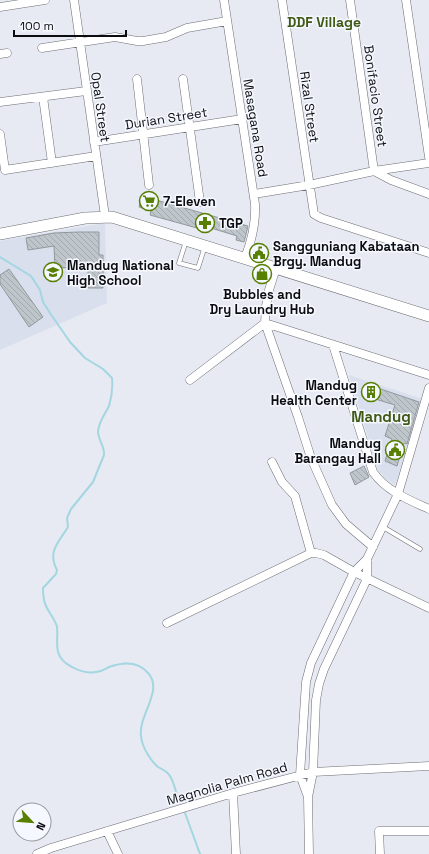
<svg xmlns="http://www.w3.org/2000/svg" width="429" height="854" font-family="'Space Grotesk',sans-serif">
<defs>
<pattern id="building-back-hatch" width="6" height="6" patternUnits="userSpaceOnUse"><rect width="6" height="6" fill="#bfc6cb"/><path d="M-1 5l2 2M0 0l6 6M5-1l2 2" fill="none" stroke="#a3a9ad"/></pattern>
</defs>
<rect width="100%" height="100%" fill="#e7eaf2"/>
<path fill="#d9dfed" d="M105,223L107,303L0,350V241Z
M349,375L423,399L395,485L386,479L378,470Z"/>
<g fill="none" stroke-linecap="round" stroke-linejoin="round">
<path stroke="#a3d6e1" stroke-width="2" d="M0,257L31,276L40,290L43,302L50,313L70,342L85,358L103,369L112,378C113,388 112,396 109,406C105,414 99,422 98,431C98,440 105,447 104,455L93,482L71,509L67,518L68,527C59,542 47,551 57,570L56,574L43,588C43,594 43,600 46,606C49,613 55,619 57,627C58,635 56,644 58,652C60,659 66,664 72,667C81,672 91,674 101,671C104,670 107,668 109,667C123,662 138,661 148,673C164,690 138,716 141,736C142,747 150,760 158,767C163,770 167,771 170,776C175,784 176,794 179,802
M185,813L200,854"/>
</g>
<path fill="url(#building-back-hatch)" stroke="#92999d" d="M142,196L248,226L244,242L236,240L237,236L198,224L197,228L150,215L151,211L139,207Z
M79,232H99V255H103V288H88V267L55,268L54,246L28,250L26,238L54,233Z
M258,244L267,247L264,257L254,254Z
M9,269L43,317L29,327L0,284V275Z
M366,384L419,402L407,444L404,443L397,466L385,461L392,439L385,436L395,405L362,395Z
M364,466L369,477L355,485L350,473Z"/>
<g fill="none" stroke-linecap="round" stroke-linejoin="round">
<g stroke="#6c6e74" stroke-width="5">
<path id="lane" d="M186,241L179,263L198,268L205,246
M383,527L420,549"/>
</g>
<g stroke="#6c6e74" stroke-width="9">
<path id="street" d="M74,0L105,216
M224,0L255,204C256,224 252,240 245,258
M282,0L314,214L321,218L429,253
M350,0L374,171
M406,0L429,157
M0,7L45,0
M42,48L115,37L137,41H143L166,37L187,28L227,21
M0,54L7,53
M137,79L149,185
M183,79L200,202
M43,97L52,163
M0,102L86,91
M0,134L5,170L96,156
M94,142L242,119
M374,171L391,180L429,194
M254,194L309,185L374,171L429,163
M276,268L269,290L266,306L265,323L298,417L311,458L332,505L346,524L373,547
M265,323L429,375
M333,345L373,472C386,491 409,500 429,509
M190,380L265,323
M272,462L282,482L295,496L311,553
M167,623L311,553H316L324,555L354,572L429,608
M233,793L236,854
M308,797L300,775L306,682L311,663L354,572L367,559L398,494L429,388
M107,831L118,854
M37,854L51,848L233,793L313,772L429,766
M309,854L308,797L313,772L316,700L319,684L324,669L367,579V559
M380,854L379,831H429"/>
</g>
<g stroke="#6c6e74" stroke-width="12">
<path id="secondary" d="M0,234L85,218L112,217L429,316"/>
</g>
<use href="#lane" stroke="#fff" stroke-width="4"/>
<use href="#street" stroke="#fff" stroke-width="8"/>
<use href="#secondary" stroke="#fff" stroke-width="11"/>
</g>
<defs>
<g id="supermarket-ring" transform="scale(1)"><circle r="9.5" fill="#f5f8ff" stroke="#577f00" stroke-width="1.5"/><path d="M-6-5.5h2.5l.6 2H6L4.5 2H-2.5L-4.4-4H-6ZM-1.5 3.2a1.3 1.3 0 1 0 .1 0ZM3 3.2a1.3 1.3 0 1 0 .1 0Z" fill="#577f00"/></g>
<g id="pharmacy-ring" transform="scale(1)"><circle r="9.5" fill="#f5f8ff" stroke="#577f00" stroke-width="1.5"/><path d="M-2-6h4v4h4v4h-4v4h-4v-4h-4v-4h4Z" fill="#577f00"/></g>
<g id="civic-ring" transform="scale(1)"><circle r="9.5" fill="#f5f8ff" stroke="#577f00" stroke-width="1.5"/><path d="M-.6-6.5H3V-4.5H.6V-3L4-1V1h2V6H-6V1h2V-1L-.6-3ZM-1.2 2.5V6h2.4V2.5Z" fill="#577f00"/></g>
<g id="school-ring" transform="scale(1)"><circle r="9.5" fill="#f5f8ff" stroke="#577f00" stroke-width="1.5"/><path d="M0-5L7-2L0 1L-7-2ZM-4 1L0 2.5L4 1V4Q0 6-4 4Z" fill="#577f00"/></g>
<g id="shop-ring" transform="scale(1)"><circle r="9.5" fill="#f5f8ff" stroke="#577f00" stroke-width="1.5"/><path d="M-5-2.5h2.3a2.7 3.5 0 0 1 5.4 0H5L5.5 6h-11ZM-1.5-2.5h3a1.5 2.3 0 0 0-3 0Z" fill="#577f00"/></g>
<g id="building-ring" transform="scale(1)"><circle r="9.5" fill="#f5f8ff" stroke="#577f00" stroke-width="1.5"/><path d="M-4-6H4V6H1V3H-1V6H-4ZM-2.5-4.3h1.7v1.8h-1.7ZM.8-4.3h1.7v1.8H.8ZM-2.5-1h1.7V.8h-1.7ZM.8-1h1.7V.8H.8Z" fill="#577f00"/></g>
</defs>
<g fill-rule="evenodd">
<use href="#supermarket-ring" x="149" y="201"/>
<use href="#pharmacy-ring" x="205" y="223"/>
<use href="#civic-ring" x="259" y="253"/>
<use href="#school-ring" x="53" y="272"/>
<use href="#shop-ring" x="262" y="274"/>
<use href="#building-ring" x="371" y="392"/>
<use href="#civic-ring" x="395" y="450"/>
</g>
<g text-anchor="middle" stroke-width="3" stroke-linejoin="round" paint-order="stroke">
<g font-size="13" fill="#0b0c0f" stroke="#f5f8ff">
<text transform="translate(376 96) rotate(82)" y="5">Bonifacio Street</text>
<text transform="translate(101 107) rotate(82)" y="5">Opal Street</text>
<text transform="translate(310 107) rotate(82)" y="5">Rizal Street</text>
<text transform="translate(166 118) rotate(-9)" y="5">Durian Street</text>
<text transform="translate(256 128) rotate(81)" y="5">Masagana Road</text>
<text transform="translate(227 783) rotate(-16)" y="5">Magnolia Palm Road</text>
</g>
<g font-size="13" font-weight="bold" fill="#0b0c0f" stroke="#f5f8ff" text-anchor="start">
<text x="163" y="206">7-Eleven</text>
<text x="219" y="228">TGP</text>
<text x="273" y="251">Sangguniang Kabataan<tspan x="273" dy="15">Brgy. Mandug</tspan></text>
<text x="67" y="270">Mandug National<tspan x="67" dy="15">High School</tspan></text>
<text x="262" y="299" text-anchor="middle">Bubbles and<tspan x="262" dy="15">Dry Laundry Hub</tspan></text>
<text x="357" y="390" text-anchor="end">Mandug<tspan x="357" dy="15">Health Center</tspan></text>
<text x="381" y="448" text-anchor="end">Mandug<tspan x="381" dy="15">Barangay Hall</tspan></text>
</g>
<g font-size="14" font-weight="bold" fill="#405a15" stroke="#f5f8ff">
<text x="324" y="27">DDF Village</text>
</g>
<g font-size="15" font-weight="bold" fill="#405a15" stroke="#f5f8ff">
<text x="381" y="422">Mandug</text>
</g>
</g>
<g transform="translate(32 822) rotate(116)"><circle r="19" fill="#f5f8ff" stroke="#979a9f"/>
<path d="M0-3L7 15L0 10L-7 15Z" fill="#577f00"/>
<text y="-6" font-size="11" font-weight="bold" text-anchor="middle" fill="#0b0c0f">N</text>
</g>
<path d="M14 30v6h112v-6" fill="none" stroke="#0b0c0f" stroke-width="2"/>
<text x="20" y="30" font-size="12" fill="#0b0c0f" stroke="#f5f8ff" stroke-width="3" paint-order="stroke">100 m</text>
</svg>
